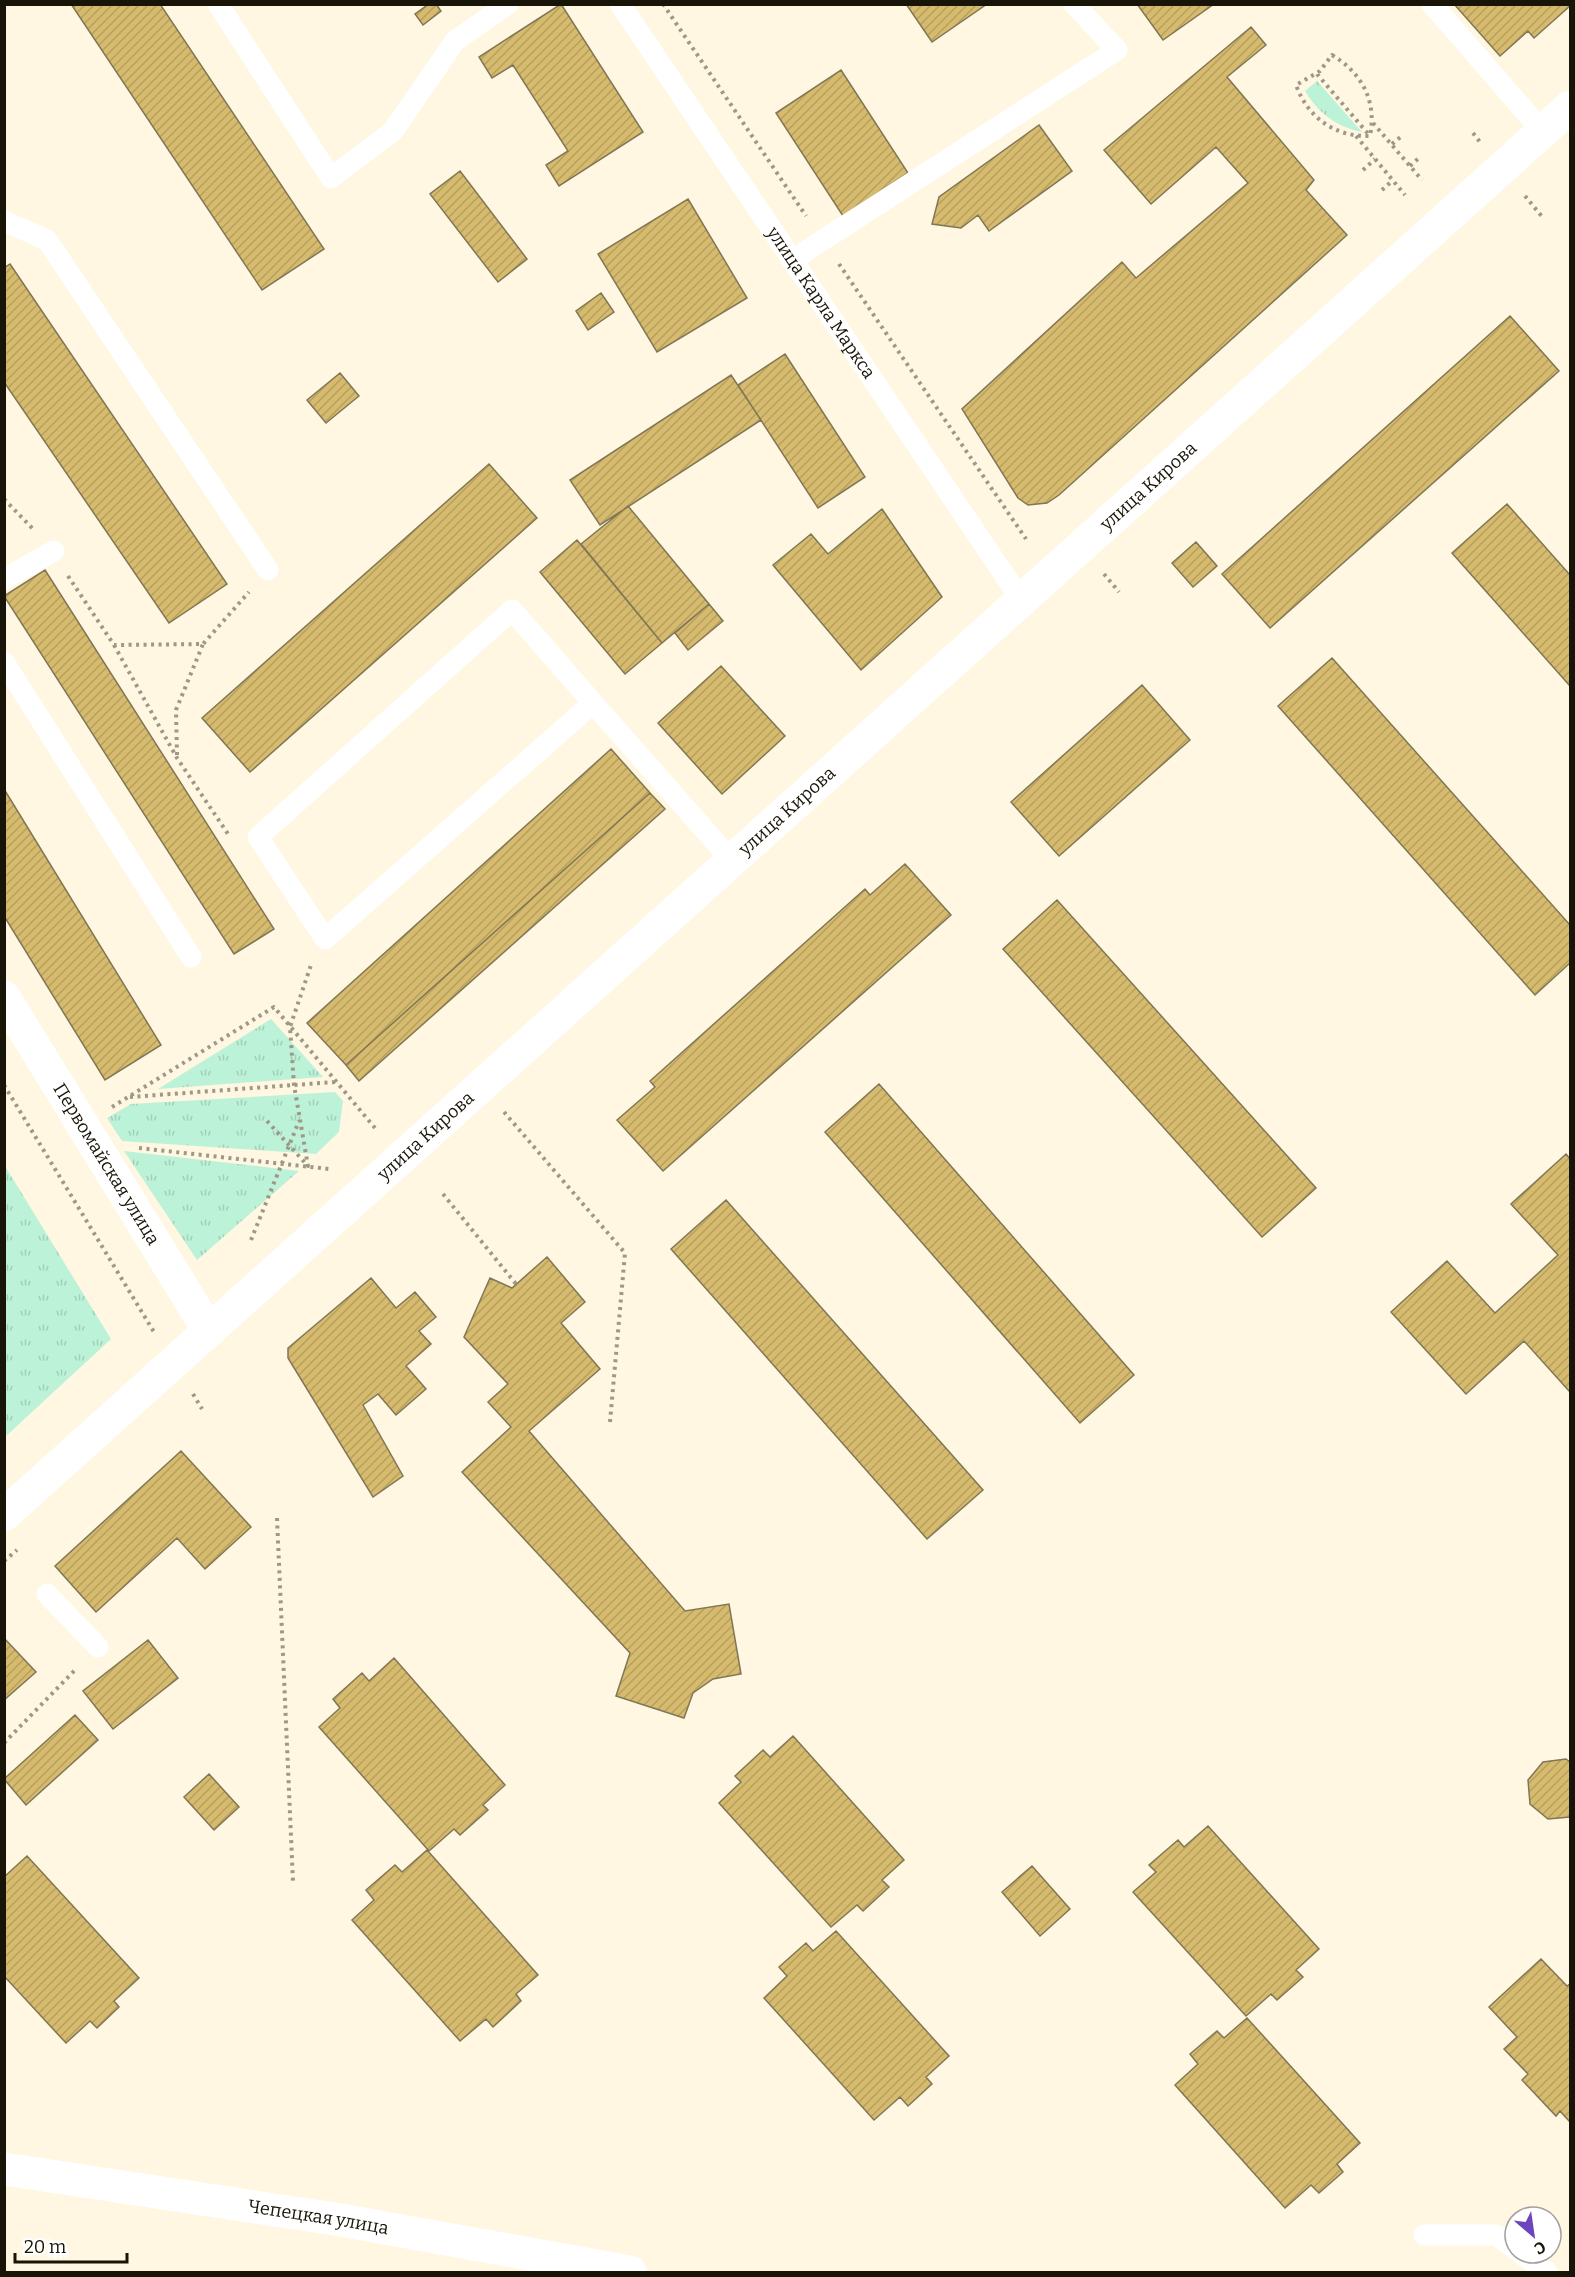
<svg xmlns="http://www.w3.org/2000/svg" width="1575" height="2277" font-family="Bitter,serif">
<defs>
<pattern id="grass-tufts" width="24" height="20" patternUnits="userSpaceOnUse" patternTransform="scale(1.5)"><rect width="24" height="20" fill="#bcf2d8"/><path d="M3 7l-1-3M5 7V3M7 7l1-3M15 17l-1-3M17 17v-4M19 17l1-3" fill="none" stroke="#a1cfb8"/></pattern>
<pattern id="building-hatch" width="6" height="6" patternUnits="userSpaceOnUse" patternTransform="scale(1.5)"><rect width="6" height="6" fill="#d6bb6e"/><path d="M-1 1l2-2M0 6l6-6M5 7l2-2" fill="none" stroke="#b7a05e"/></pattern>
</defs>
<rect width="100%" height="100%" fill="#fff7e2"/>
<path fill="url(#grass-tufts)" d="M1317,81L1362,132C1337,127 1318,113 1305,91Z
M271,1019L323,1077L158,1089Z
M335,1092L343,1101L339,1132L316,1154L122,1141L107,1118L131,1104Z
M124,1151L299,1171L197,1260Z
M5,1166L111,1339L5,1437Z"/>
<path fill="url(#building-hatch)" stroke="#817655" stroke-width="1.5" d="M71,4H160L324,249L262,290Z
M429,4H436L441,11L423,25L415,14Z
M561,4L643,132L559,186L546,165L568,151L513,65L492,78L479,57Z
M906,4H987L932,42Z
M1137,4H1214L1163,40Z
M1454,4H1570V6L1534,38L1528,31L1500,56Z
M1251,27L1266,45L1227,77L1314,180L1306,190L1347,235L1059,495L1047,503L1028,505L1018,498L962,409L1122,262L1136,278L1248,183L1216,147L1151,204L1104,150Z
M841,70L908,173L843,216L776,113Z
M1039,125L1072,171L989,231L978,215L961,228L932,224L939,197Z
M460,171L527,259L498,282L430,194Z
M688,199L747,298L657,352L598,254Z
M10,264L227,584L169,623L4,382V268Z
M601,293L614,312L588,330L576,311Z
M1510,316L1559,371L1270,628L1222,574Z
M785,354L865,477L818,508L738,385Z
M340,373L359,396L326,423L307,400Z
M731,375L761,420L600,525L570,480Z
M489,464L537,518L250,772L202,718Z
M1507,504L1570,575V686L1452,553Z
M628,506L709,604L662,643L581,544Z
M882,509L942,597L861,670L773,565L811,534L828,554Z
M577,540L662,643L625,674L540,572Z
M1196,542L1217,566L1193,587L1172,563Z
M45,570L274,929L234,954L4,596Z
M709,604L723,621L688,650L675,633Z
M1332,658L1570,925V963L1535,995L1278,706Z
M721,666L785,736L722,794L658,723Z
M1142,685L1190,740L1059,856L1011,802Z
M611,749L650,793L346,1065L307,1023Z
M4,789L161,1045L105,1080L4,916Z
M650,793L665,809L359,1081L346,1065Z
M905,864L951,915L663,1171L617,1120L655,1087L650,1081L865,889L870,895Z
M1057,900L1316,1188L1262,1237L1003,949Z
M879,1084L1134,1375L1080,1423L825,1132Z
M1566,1154L1570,1159V1392L1524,1341L1466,1394L1391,1312L1447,1261L1495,1313L1558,1255L1511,1204Z
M726,1200L983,1490L927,1539L671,1249Z
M547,1257L585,1302L561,1323L600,1369L529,1431L685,1611L729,1604L741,1674L713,1679L693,1693L684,1718L616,1696L630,1653L462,1472L511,1427L488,1402L508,1384L464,1337L490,1278L512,1288Z
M371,1278L396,1308L415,1292L436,1317L419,1331L431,1344L406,1366L426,1389L396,1415L378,1394L363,1405L403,1476L373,1497L288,1358V1348Z
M181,1451L251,1527L205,1569L177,1538L96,1612L55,1566Z
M4,1638L36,1672L4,1700Z
M148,1640L178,1678L113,1729L83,1691Z
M394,1658L505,1785L483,1805L488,1810L460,1835L454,1829L429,1851L319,1727L340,1708L333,1699L362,1673L369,1681Z
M75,1715L98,1740L26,1805L4,1779Z
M793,1736L904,1860L882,1880L889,1887L863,1911L857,1905L831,1927L719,1803L741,1782L735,1776L763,1750L770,1757Z
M1566,1759L1570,1762V1817L1548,1819L1530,1804L1528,1780L1543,1762Z
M209,1774L239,1807L214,1830L184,1797Z
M1208,1826L1319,1949L1296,1970L1303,1977L1277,2000L1271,1994L1246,2016L1133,1892L1156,1872L1149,1865L1178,1840L1184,1847Z
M427,1850L538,1975L516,1994L521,2001L493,2027L486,2019L460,2041L352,1920L374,1900L366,1890L395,1865L402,1872Z
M27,1856L139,1978L114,2001L119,2007L97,2028L90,2021L66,2043L4,1976V1877Z
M1032,1866L1070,1909L1040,1936L1002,1892Z
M836,1931L949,2056L926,2077L932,2084L908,2106L900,2097L874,2120L764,1998L787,1976L779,1967L806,1943L813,1951Z
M1541,1959L1567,1986L1570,1984V2122L1560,2111L1556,2116L1522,2080L1528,2074L1504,2049L1517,2037L1489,2007Z
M1247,2018L1360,2143L1337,2164L1343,2172L1319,2193L1311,2185L1285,2208L1175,2085L1198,2064L1190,2054L1217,2031L1224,2038Z"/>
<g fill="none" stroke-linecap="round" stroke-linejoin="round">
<path stroke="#9e9886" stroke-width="4" stroke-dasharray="3 4.5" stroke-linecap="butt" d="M663,4L806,216
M1332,55C1362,73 1377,101 1370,136C1335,137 1308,118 1296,85L1320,71Z
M1317,74L1370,136
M1373,123L1422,180
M1473,133L1480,142
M1356,136L1405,195
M1392,144L1403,135
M1410,166L1421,156
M1363,170L1375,159
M1382,190L1393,180
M1525,196L1544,219
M839,264L1026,539
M4,499L33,529
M1104,574L1119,592
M68,576L114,645L203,644L249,592
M114,645L177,758L228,834
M177,755L176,710L203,644
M4,1085L154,1332
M130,1097L335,1082
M112,1107L274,1007L375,1128
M504,1112L625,1253L610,1422
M267,1121L308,1166L294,1085L290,1027L311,965
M139,1148L329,1169
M443,1194L516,1284
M251,1240L299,1121
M193,1394L202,1409
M277,1518L293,1882
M4,1561L17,1550
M4,1743L76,1669"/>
<g stroke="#fff" stroke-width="21">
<path d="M218,4L331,178L393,131L455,41L508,4"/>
<path id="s1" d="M620,4L1022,601"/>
<path d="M1432,4L1543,132"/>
<path d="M4,221L47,240L268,570"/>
<path d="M792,260L1117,50L1074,4"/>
<path d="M4,579L54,551"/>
<path d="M4,662L191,957"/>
<path d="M593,703L512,610L258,837L325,939L593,703L732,861"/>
<path d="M47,1594L98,1647"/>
<path d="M1424,2235H1496L1515,2249"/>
<path d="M1520,2253L1547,2272"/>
</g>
<g stroke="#fff" stroke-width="33">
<path id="s2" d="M4,997L209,1331"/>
<path id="s3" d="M4,2169L341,2220L630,2272"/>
</g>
<path stroke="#fff" stroke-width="33" id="s4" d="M4,1515L1570,107"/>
</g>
<g text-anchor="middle" stroke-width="4.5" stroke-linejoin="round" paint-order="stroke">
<g font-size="18" fill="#181407" stroke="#fff">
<text dy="6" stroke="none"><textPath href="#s1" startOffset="360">улица Карла Маркса</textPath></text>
<text dy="6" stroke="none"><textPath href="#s4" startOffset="1539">улица Кирова</textPath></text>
<text dy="6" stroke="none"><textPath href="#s4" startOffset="1053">улица Кирова</textPath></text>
<text dy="6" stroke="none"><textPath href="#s4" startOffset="567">улица Кирова</textPath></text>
<text dy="6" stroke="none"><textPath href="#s2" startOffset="196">Первомайская улица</textPath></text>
<text dy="6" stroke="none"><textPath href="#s3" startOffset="318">Чепецкая улица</textPath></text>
</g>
</g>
<rect width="1575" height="2277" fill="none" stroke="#181407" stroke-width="12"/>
<g transform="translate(1533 2235) rotate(151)"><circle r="28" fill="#ffffff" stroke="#a3a19c" stroke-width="1.5"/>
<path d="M0-4.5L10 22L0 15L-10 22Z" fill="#6c45be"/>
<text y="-9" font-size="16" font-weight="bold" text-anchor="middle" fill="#181407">С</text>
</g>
<path d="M15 2253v9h112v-9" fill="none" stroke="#181407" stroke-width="3"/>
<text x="24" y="2253" font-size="18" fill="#181407" stroke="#ffffff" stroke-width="4.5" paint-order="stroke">20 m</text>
</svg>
